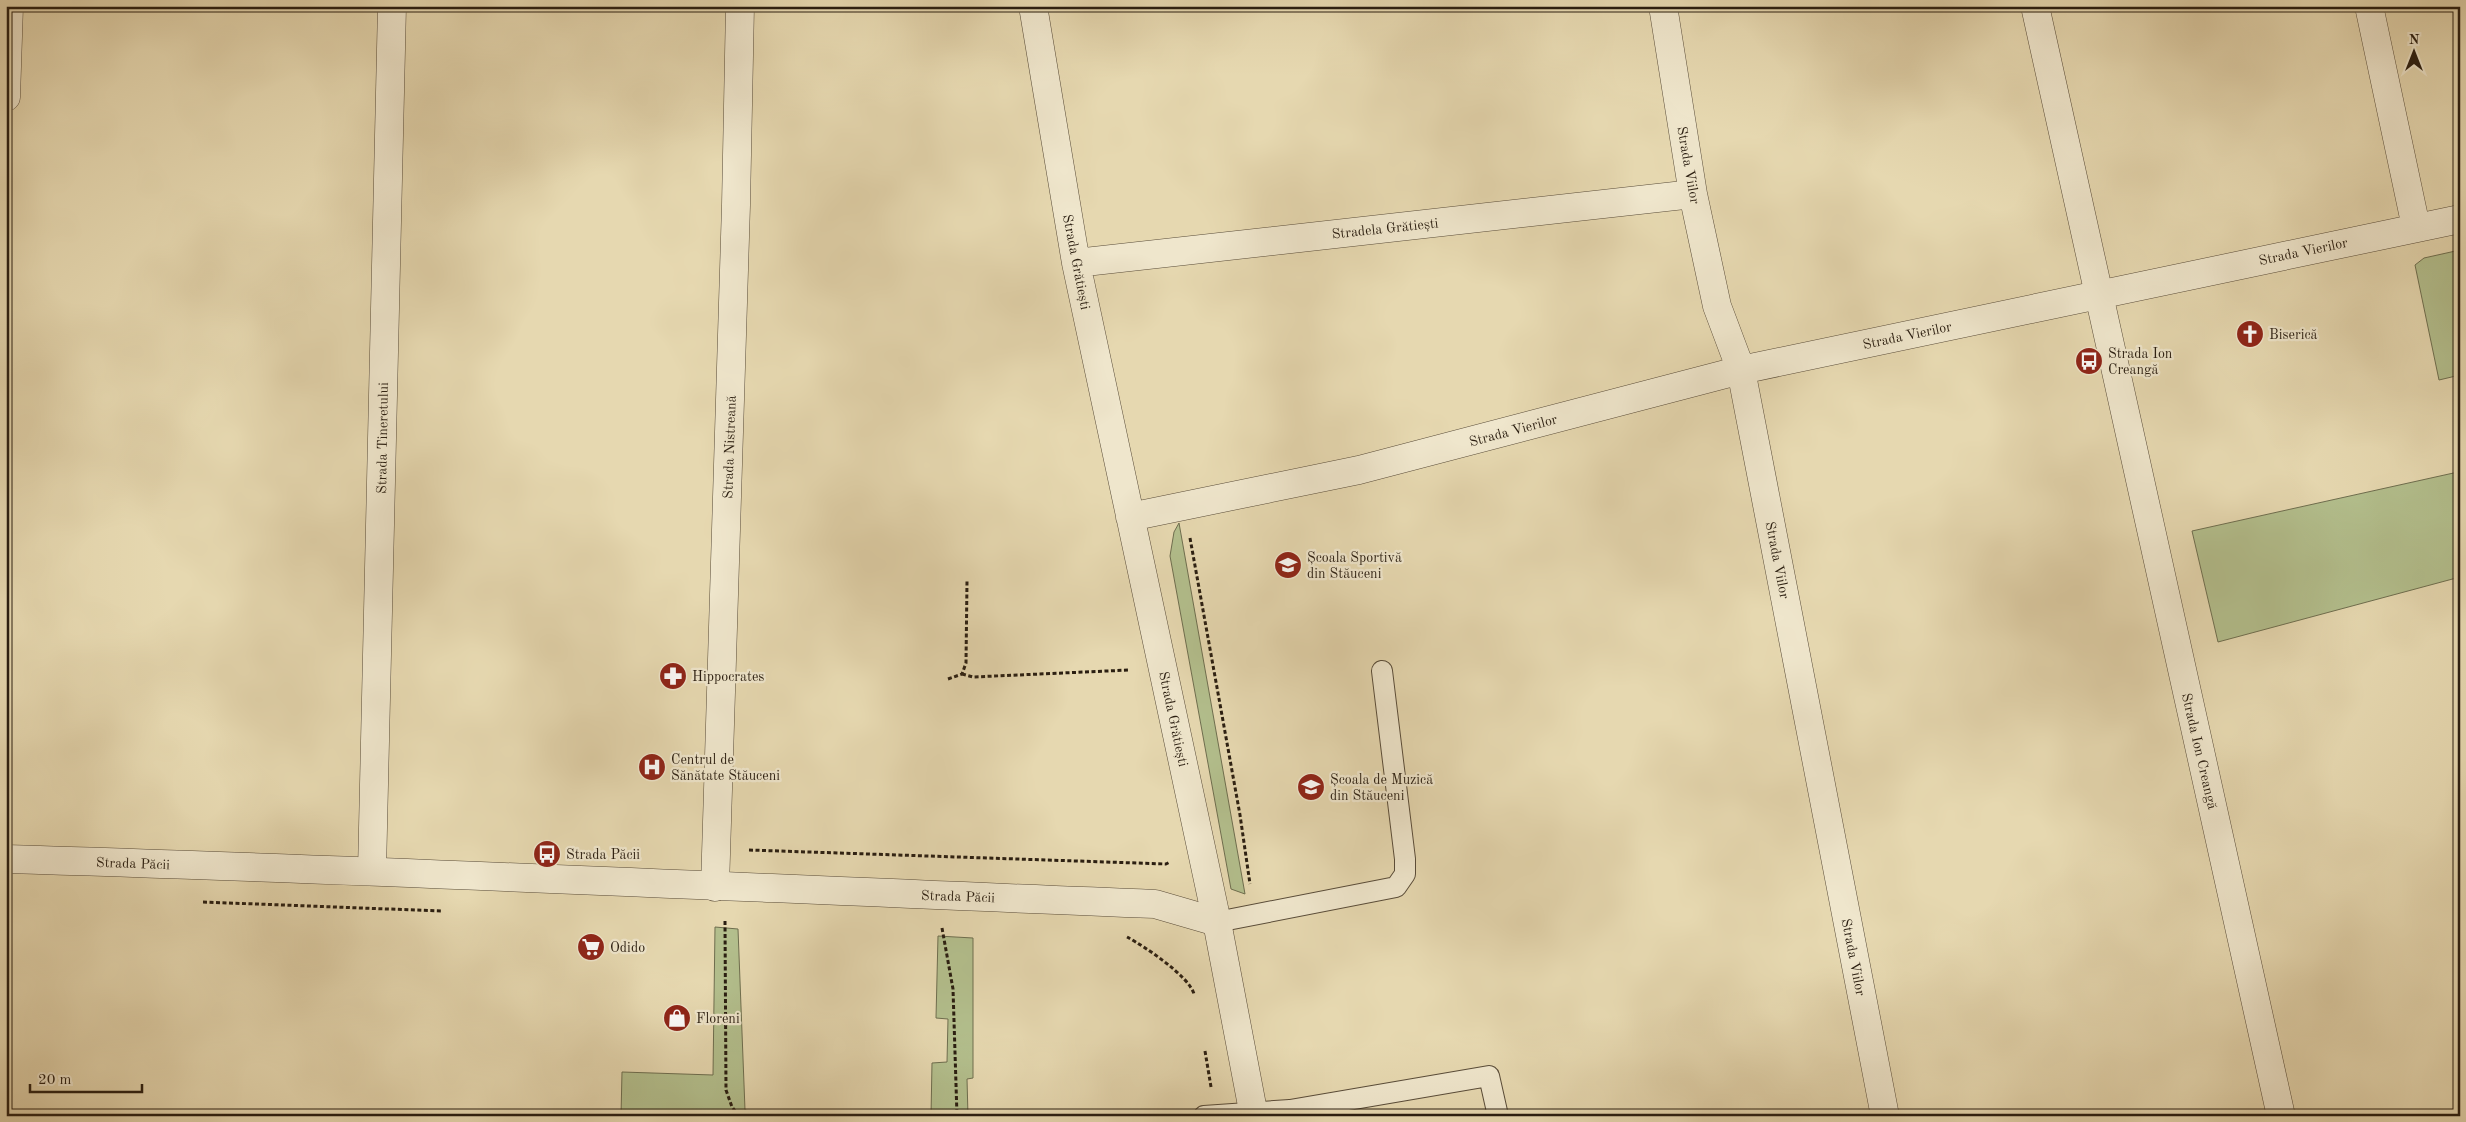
<svg xmlns="http://www.w3.org/2000/svg" width="2466" height="1122" font-family="'Old Standard TT',serif">
<rect width="100%" height="100%" fill="#e6d8b0"/>
<filter id="stains"><feTurbulence type="fractalNoise" baseFrequency=".004" numOctaves="4"/><feColorMatrix values="0 0 0 0 .2 0 0 0 0 .09 0 0 0 0 .02 0 0 0 .5 -.17"/></filter>
<radialGradient id="worn" r=".72"><stop offset=".6" stop-color="#630" stop-opacity="0"/><stop offset="1" stop-color="#630" stop-opacity=".3"/></radialGradient>
<path fill="#b3bf8d" stroke="#6e6e4f" d="M2460,250V375L2439,380L2415,265L2424,258Z
M2458,472L2460,577L2218,642L2192,531Z
M1179,523L1245,894L1231,889L1170,556L1174,532Z
M715,927L738,929L745,1110L776,1116H621L622,1072L713,1075Z
M938,936L973,938V1078L967,1079L968,1116H931L932,1063L947,1062L948,1019L936,1018Z"/>
<g fill="none" stroke-linecap="round" stroke-linejoin="round">
<g stroke="#594c39" stroke-width="22">
<path id="service" d="M1217,922L1396,887L1405,874V859L1382,671
M1204,1116L1290,1110L1489,1076L1498,1116"/>
</g>
<g stroke="#594c39" stroke-width="29">
<path id="minor" d="M1033,6L1076,263L1217,922
M1663,6L1693,194L1717,306L1741,370L1885,1116
M2369,6L2416,227
M6,97L9,6
M1076,263L1693,194
M1130,517L1359,470L1741,370L2460,219
M372,871L392,6
M715,887L736,205L740,6"/>
</g>
<g stroke="#594c39" stroke-width="29">
<path id="tertiary" d="M2035,6L2281,1116
M6,859C389,870 772,889 1155,904L1217,922L1254,1116"/>
</g>
<path stroke="#2a1e11" stroke-width="3" stroke-dasharray="4 2.5" stroke-linecap="butt" d="M1190,538L1240,815L1250,884
M962,674L973,677L1129,670
M948,679L962,674L966,663L967,581
M749,850L1166,864L1170,862
M203,902L441,911
M725,921L726,1090L732,1107L739,1116
M942,928L953,989L957,1116
M1127,937C1144,946 1189,976 1194,994
M1205,1051L1211,1087"/>
<use href="#service" stroke="#efe6cc" stroke-width="20"/>
<use href="#minor" stroke="#efe6cc" stroke-width="28"/>
<use href="#tertiary" stroke="#efe6cc" stroke-width="28"/>
</g>
<defs>
<g id="church-disc" transform="scale(1.4375)"><circle r="9.5" fill="#8f2418" stroke="#efe6cc"/><path d="M-1.2-6h2.4v3.5h3.3v2.4h-3.3V6h-2.4V-.1h-3.3v-2.4h3.3Z" fill="#fff"/></g>
<g id="bus-disc" transform="scale(1.4375)"><circle r="9.5" fill="#8f2418" stroke="#efe6cc"/><path d="M-5-6H5V4H4V6H2V4H-2V6H-4V4H-5ZM-3.5-4V0h7V-4ZM-3.5 1.2v1.5H-2V1.2ZM2 1.2v1.5H3.5V1.2Z" fill="#fff"/></g>
<g id="school-disc" transform="scale(1.4375)"><circle r="9.5" fill="#8f2418" stroke="#efe6cc"/><path d="M0-5L7-2L0 1L-7-2ZM-4 1L0 2.5L4 1V4Q0 6-4 4Z" fill="#fff"/></g>
<g id="pharmacy-disc" transform="scale(1.4375)"><circle r="9.5" fill="#8f2418" stroke="#efe6cc"/><path d="M-2-6h4v4h4v4h-4v4h-4v-4h-4v-4h4Z" fill="#fff"/></g>
<g id="hospital-disc" transform="scale(1.4375)"><circle r="9.5" fill="#8f2418" stroke="#efe6cc"/><path d="M-5-5h3v3.5h4V-5h3V5h-3V1.5h-4V5h-3Z" fill="#fff"/></g>
<g id="supermarket-disc" transform="scale(1.4375)"><circle r="9.5" fill="#8f2418" stroke="#efe6cc"/><path d="M-6-5.5h2.5l.6 2H6L4.5 2H-2.5L-4.4-4H-6ZM-1.5 3.2a1.3 1.3 0 1 0 .1 0ZM3 3.2a1.3 1.3 0 1 0 .1 0Z" fill="#fff"/></g>
<g id="shop-disc" transform="scale(1.4375)"><circle r="9.5" fill="#8f2418" stroke="#efe6cc"/><path d="M-5-2.5h2.3a2.7 3.5 0 0 1 5.4 0H5L5.5 6h-11ZM-1.5-2.5h3a1.5 2.3 0 0 0-3 0Z" fill="#fff"/></g>
</defs>
<g fill-rule="evenodd">
<use href="#church-disc" x="2250" y="334"/>
<use href="#bus-disc" x="2089" y="361"/>
<use href="#school-disc" x="1288" y="565"/>
<use href="#pharmacy-disc" x="673" y="676"/>
<use href="#hospital-disc" x="652" y="767"/>
<use href="#school-disc" x="1311" y="787"/>
<use href="#bus-disc" x="547" y="854"/>
<use href="#supermarket-disc" x="591" y="947"/>
<use href="#shop-disc" x="677" y="1018"/>
</g>
<g text-anchor="middle" stroke-width="4.5" stroke-linejoin="round" paint-order="stroke">
<g font-size="14" fill="#2a1e11" stroke="#efe6cc">
<text transform="translate(1689 165) rotate(80)" y="5">Strada Viilor</text>
<text transform="translate(1385 228) rotate(-6)" y="5">Stradela Grătiești</text>
<text transform="translate(2303 251) rotate(-12)" y="5">Strada Vierilor</text>
<text transform="translate(1077 262) rotate(79)" y="5">Strada Grătiești</text>
<text transform="translate(1907 335) rotate(-12)" y="5">Strada Vierilor</text>
<text transform="translate(1513 430) rotate(-15)" y="5">Strada Vierilor</text>
<text transform="translate(382 438) rotate(-89)" y="5">Strada Tineretului</text>
<text transform="translate(729 447) rotate(-88)" y="5">Strada Nistreană</text>
<text transform="translate(1778 560) rotate(79)" y="5">Strada Viilor</text>
<text transform="translate(1174 719) rotate(78)" y="5">Strada Grătiești</text>
<text transform="translate(2200 751) rotate(77)" y="5">Strada Ion Creangă</text>
<text transform="translate(133 863) rotate(2)" y="5">Strada Păcii</text>
<text transform="translate(958 896) rotate(2)" y="5">Strada Păcii</text>
<text transform="translate(1854 957) rotate(79)" y="5">Strada Viilor</text>
</g>
<g font-size="14" fill="#2a1e11" stroke="#efe6cc" text-anchor="start">
<text x="2269" y="339">Biserică</text>
<text x="2108" y="358">Strada Ion<tspan x="2108" dy="16">Creangă</tspan></text>
<text x="1307" y="562">Școala Sportivă<tspan x="1307" dy="16">din Stăuceni</tspan></text>
<text x="692" y="681">Hippocrates</text>
<text x="671" y="764">Centrul de<tspan x="671" dy="16">Sănătate Stăuceni</tspan></text>
<text x="1330" y="784">Școala de Muzică<tspan x="1330" dy="16">din Stăuceni</tspan></text>
<text x="566" y="859">Strada Păcii</text>
<text x="610" y="952">Odido</text>
<text x="696" y="1023">Floreni</text>
</g>
</g>
<rect width="2466" height="1122" fill="none" stroke="#e6d8b0" stroke-width="25"/>
<rect x="8" y="8" width="2451" height="1107" fill="none" stroke="#2a1e11" stroke-width="2.5"/>
<rect x="12" y="12" width="2441" height="1097" fill="none" stroke="#2a1e11"/>
<g transform="translate(2414 52)" stroke="#efe6cc" stroke-width="4" paint-order="stroke">
<path d="M0-4L9 19L0 12L-9 19Z" fill="#2a1e11"/>
<text y="-8" font-size="14" font-weight="bold" text-anchor="middle" fill="#2a1e11">N</text>
</g>
<path d="M30 1084v8h112v-8" fill="none" stroke="#2a1e11" stroke-width="2.5"/>
<text x="38" y="1084" font-size="15" fill="#2a1e11" stroke="#efe6cc" stroke-width="4" paint-order="stroke">20 m</text>
<rect width="100%" height="100%" filter="url(#stains)"/>
<rect width="100%" height="100%" fill="url(#worn)"/>
</svg>
